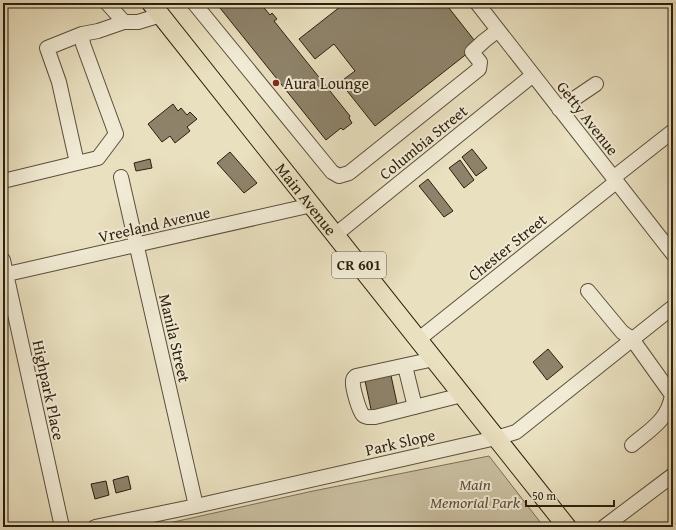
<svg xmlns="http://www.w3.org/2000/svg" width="676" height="530" font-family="'Gentium Book Plus',serif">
<rect width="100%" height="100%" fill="#e9e0bf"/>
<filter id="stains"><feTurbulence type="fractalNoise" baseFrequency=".005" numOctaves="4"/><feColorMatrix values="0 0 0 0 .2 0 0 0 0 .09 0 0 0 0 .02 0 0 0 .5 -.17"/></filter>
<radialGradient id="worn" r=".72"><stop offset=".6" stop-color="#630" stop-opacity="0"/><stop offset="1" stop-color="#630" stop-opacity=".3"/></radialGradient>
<path fill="#c9bfa1" stroke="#7a6f58" d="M489,456L544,527H151L313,491Z"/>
<path fill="#8e836a" stroke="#2c1f0e" d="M216,3H260L270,15L272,13L277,19L274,21L350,116L349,118L352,123L343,130L341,128L326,140Z
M345,3H445L478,45L375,126L340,82L355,71L334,44L315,59L299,39Z
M173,104L178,111L181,108L187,115L190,112L197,119L187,127L190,131L175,143L170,136L162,142L148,124Z
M472,149L487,168L476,176L462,157Z
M230,152L257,183L244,193L217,163Z
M150,159L152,168L136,171L134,163Z
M460,160L474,180L464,188L449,168Z
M428,179L453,211L444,217L419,186Z
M548,349L563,367L547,380L533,362Z
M390,371L398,408L372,414L364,376Z
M128,476L131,489L116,493L113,480Z
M106,481L109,495L95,499L91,484Z"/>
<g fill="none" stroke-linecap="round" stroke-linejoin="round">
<g stroke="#5b4f3a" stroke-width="16">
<path id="minor" d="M107,3L124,22H138L161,15
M194,3L332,172L339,176L349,173L479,69L480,62L472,52L484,41L498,30
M477,3L673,254
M82,34L98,31L124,22
M559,109L596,84
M121,177L196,506
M613,178L673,131
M3,181L98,158L116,134L83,44L82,34L47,48L59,82L77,163
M335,235L533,75
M3,260L62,527
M3,275L312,205
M588,291L622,332L632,339L672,395C668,420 651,429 632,445
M419,339L616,182
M434,359L356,376C354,378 353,378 353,381C352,387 359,411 363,415C366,418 371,417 375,417L462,395
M405,366L415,407
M95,527L196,506L496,438L516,432L673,307
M604,527L673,475"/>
</g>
<g stroke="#2c1f0e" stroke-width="20">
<g id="major">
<path id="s1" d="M151,3L567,527"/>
</g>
</g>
<use href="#minor" stroke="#f1ebd5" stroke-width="14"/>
<use href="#major" stroke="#e9e0bf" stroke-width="18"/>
</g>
<circle fill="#8f2418" stroke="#f1ebd5" stroke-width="1.5" cx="276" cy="83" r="4"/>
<g text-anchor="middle" stroke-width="4" stroke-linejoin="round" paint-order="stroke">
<rect fill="#f1ebd5" stroke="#675c4a" stroke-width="1" x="332" y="252" width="54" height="26" rx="3"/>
<g font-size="15" font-weight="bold" fill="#2c1f0e">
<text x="359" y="270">CR 601</text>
</g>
<g font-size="16" fill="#2c1f0e" stroke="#f1ebd5" text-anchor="start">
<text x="284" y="89">Aura Lounge</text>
</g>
<g font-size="16" fill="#2c1f0e" stroke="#f1ebd5">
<text transform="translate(588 118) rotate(52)" y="6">Getty Avenue</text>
<text transform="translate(423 142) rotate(-39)" y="6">Columbia Street</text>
<text dy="6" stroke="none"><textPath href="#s1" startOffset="250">Main Avenue</textPath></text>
<text transform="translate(154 224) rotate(-13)" y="6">Vreeland Avenue</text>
<text transform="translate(507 247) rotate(-39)" y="6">Chester Street</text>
<text transform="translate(175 338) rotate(77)" y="6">Manila Street</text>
<text transform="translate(49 390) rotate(78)" y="6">Highpark Place</text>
<text transform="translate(400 442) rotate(-13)" y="6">Park Slope</text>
</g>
<g font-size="16" font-style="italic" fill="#5b4f3a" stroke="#f1ebd5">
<text x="475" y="490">Main<tspan x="475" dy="18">Memorial Park</tspan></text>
</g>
</g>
<rect width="676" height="530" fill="none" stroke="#e9e0bf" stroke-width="16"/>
<rect x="4" y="4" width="668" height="522" fill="none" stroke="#2c1f0e" stroke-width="2"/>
<rect x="8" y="8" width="660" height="514" fill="none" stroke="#2c1f0e"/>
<path d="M526 500v6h88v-6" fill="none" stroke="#2c1f0e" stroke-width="2"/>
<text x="532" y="500" font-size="12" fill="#2c1f0e" stroke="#f1ebd5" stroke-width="3" paint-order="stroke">50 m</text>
<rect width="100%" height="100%" filter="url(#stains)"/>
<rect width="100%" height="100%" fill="url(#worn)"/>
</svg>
